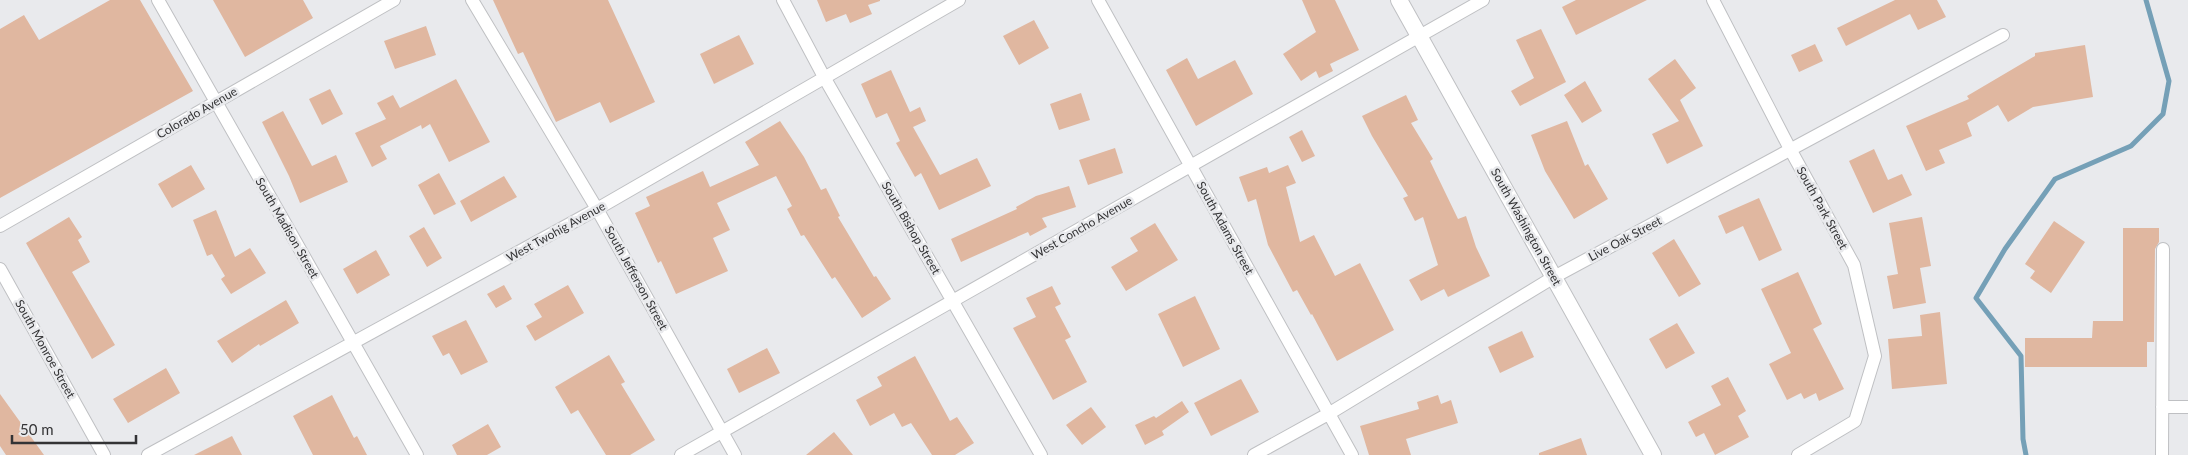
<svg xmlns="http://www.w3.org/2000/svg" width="2188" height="455" font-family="Lato,sans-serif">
<rect width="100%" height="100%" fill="#e9eaed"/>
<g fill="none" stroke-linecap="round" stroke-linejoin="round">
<path stroke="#75a0b7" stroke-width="5" d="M2026,455L2023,439L2021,356L1976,298L2005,249L2055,179L2131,146L2163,114L2169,81L2146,0"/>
</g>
<path fill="#e0b7a0" d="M110,0H140L193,91L0,198V29L24,15L39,40Z
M213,0H303L313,18L245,57Z
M493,0H608L655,102L610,123L600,102L556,122L523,52L518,54Z
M817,0H880V1L868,5L872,14L850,23L846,14L826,22Z
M1302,0H1335L1359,50L1330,64L1333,71L1319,78L1316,71L1301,81L1283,54L1316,32Z
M1576,0H1647L1576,35L1562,7Z
M1895,0H1937L1946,17L1918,30L1910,14L1846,46L1837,28Z
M1034,20L1049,48L1019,65L1003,36Z
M426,26L436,55L395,69L384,41Z
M1541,29L1566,82L1520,106L1511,91L1534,78L1516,40Z
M739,35L754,64L714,84L700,54Z
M1815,44L1823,61L1799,72L1791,55Z
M2085,45L2093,97L2033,107L2008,122L1998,105L1967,123L1972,136L1939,150L1945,163L1926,171L1906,126L1969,99L1967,96L2035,56V53Z
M1187,58L1198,79L1235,60L1253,94L1196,126L1166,70Z
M1675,59L1696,88L1680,100L1703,146L1667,164L1652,134L1679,121L1648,79Z
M891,70L910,112L920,107L926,121L913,127L940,175L977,158L991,186L939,210L921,173L915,177L896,143L900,141L887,113L876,118L861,84Z
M456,79L490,142L449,162L430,124L422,129L421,125L380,146L387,159L372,167L355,133L386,119L377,103L393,95L400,108Z
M1585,81L1602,111L1582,123L1564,95Z
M330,89L343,114L322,125L309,99Z
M1081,93L1090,120L1059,130L1050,104Z
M1406,95L1418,120L1411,123L1433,159L1430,161L1458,219L1466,216L1476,247L1490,276L1448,297L1444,289L1421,301L1409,280L1438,265L1423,217L1415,221L1403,198L1408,196L1372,136L1362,116Z
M283,111L312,166L336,155L348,182L300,203L289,176L262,122Z
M780,121L804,157L821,190L826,188L840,216L838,217L874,277L876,276L891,299L862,318L835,277L832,279L804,235L801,236L787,209L792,206L776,176L717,203L730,230L713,238L728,271L676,294L661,261L658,263L635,213L650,206L646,197L703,171L710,187L759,165L745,142Z
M1567,121L1585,166L1588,164L1608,199L1574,219L1545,171L1531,135Z
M1302,130L1315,156L1302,162L1289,137Z
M1115,148L1123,173L1088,185L1079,160Z
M1874,149L1888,180L1902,174L1912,195L1873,213L1849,161Z
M191,165L205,189L172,208L158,184Z
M1288,165L1296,183L1286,187L1300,242L1314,235L1335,276L1360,263L1394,330L1337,361L1312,314L1311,315L1297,290L1293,292L1268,245L1256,199L1248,202L1239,177L1267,167L1269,173Z
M439,173L456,204L434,215L418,185Z
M504,176L517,197L471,222L460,201Z
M1069,186L1076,207L1042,218L1047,227L1030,236L1028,232L961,262L951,239L1017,209L1016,207L1036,196Z
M1759,198L1782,250L1759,261L1743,226L1726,234L1718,216Z
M216,210L235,257L250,248L266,273L231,294L221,279L225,276L212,254L207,256L193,220Z
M69,217L82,237L78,240L90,262L72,272L115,345L92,359L26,243Z
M1922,217L1931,266L1920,268L1926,303L1893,309L1887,276L1898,274L1889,223Z
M2054,221L2085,242L2051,293L2030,278L2035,271L2025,264Z
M1155,223L1178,260L1126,291L1111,267L1138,251L1130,238Z
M424,227L442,258L427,267L409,236Z
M2123,228H2159V242L2155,249L2154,342H2147V367H2025V338H2092L2093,321H2123Z
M1674,239L1701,284L1679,297L1652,253Z
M376,250L390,275L357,294L343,269Z
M1798,272L1822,324L1813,329L1844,389L1819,401L1816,393L1804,399L1801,393L1787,400L1769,364L1791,353L1761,289Z
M504,285L512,299L496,308L487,294Z
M568,285L584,313L535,341L526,326L542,317L534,304Z
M1052,286L1061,304L1055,307L1071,337L1065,340L1087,382L1053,400L1013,328L1036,317L1026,298Z
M1195,296L1220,349L1183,367L1158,314Z
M286,300L299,323L260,346L259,344L232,363L217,341Z
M1940,312L1947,384L1892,389L1888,339L1922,336L1920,315Z
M466,320L488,362L461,375L449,353L443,356L432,336Z
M1677,323L1695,353L1666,369L1649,339Z
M1522,331L1534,357L1500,373L1488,347Z
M767,348L780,373L739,393L727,369Z
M609,355L625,382L621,384L655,440L630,455H606L578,410L571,414L555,387Z
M915,356L950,421L957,417L974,443L955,455H932L911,423L902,427L894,413L870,426L856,400L882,386L877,377Z
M166,368L180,393L128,423L113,399Z
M1728,377L1746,411L1738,416L1749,437L1715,455L1704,433L1696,437L1688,422L1721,405L1711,386Z
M1241,379L1259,412L1211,436L1194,403Z
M0,394L44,455H6L0,446Z
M332,395L354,438L357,436L367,455H313L293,416Z
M1438,395L1441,404L1451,400L1458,423L1406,439L1411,455H1369L1360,426L1419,409L1417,402Z
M1182,401L1189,412L1162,431L1164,435L1145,445L1135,425L1154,416L1156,418Z
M1091,407L1106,427L1082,445L1066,425Z
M488,424L501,447L487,455H457L452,445Z
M834,432L853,455H806Z
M232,436L242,455H194Z
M1581,438L1587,455H1539V453Z"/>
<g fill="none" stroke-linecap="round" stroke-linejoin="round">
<g stroke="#bfc0c3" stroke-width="14">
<path id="minor" d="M158,0L417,455
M472,0L597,209L735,455
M783,0L824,77L1041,455
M1098,0L1352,455
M1713,0L1790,149L1854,265L1875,356L1855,421L1798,455
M0,226L394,0
M0,269L104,455
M2162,407H2188
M148,455L597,209L959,0
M681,455L1483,0
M1254,455L1330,413L1554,277L2003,35
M2162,455L2163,249"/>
</g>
<g stroke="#bfc0c3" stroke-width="18">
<path id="tertiary" d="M1399,0L1653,455"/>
</g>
<use href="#minor" stroke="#fff" stroke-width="12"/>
<use href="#tertiary" stroke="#fff" stroke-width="16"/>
</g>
<g text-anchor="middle" stroke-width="5" stroke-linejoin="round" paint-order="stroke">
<g font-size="12" fill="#333335" stroke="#e9eaed">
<text transform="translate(197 113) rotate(-30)" y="4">Colorado Avenue</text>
<text transform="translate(1822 208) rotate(61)" y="4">South Park Street</text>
<text transform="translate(1526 227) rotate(61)" y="4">South Washington Street</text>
<text transform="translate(287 228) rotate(60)" y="4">South Madison Street</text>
<text transform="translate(911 228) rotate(60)" y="4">South Bishop Street</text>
<text transform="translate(1082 228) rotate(-30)" y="4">West Concho Avenue</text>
<text transform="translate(1225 228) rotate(61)" y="4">South Adams Street</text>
<text transform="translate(556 232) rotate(-29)" y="4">West Twohig Avenue</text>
<text transform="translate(1625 239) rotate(-28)" y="4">Live Oak Street</text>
<text transform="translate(636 278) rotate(61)" y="4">South Jefferson Street</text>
<text transform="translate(45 349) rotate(61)" y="4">South Monroe Street</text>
</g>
</g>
<path d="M12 435v8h124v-8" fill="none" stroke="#333335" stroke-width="2.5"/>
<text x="20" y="435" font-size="15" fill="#333335" stroke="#e9eaed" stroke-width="4" paint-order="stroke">50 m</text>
</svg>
